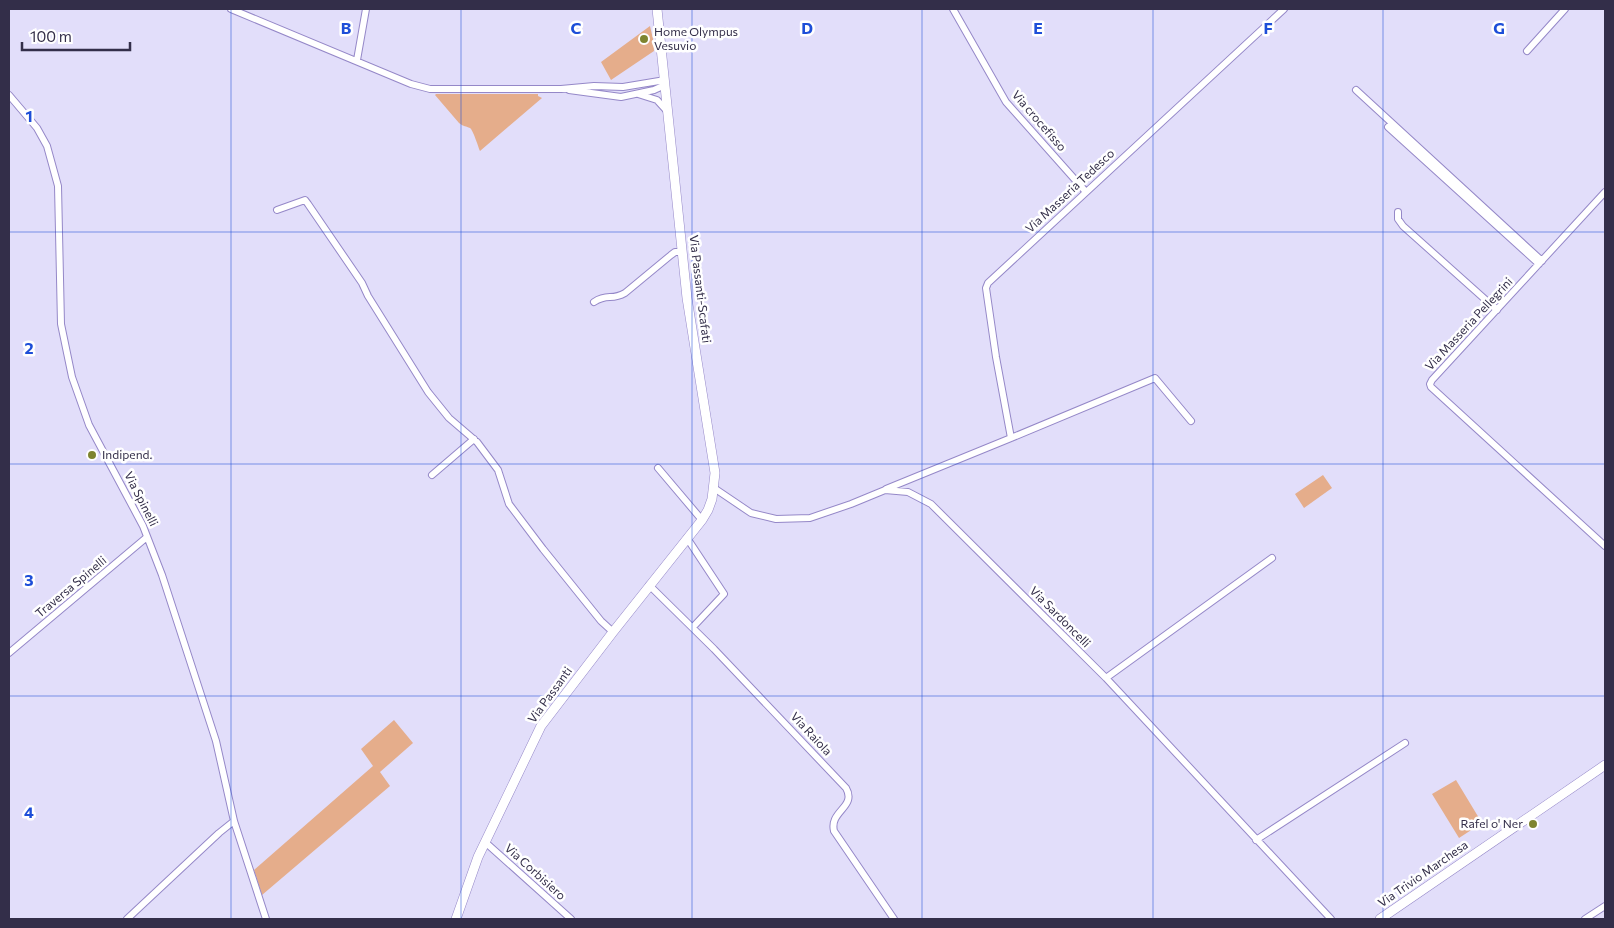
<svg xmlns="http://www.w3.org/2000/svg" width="1614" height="928" font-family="Commissioner,sans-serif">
<rect width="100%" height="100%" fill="#e2defa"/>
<path fill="#e5ad8b" d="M650,26L653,39L654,51L611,80L601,62Z
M436,94H538V96L542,98L480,151C478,146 473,130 470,128C466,126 464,127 459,123L435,95Z
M1323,475L1332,488L1304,508L1295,494Z
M394,720L413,743L380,772L390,786L262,895L254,870L373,766L361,749Z
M1456,780L1482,823L1459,838L1432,794Z"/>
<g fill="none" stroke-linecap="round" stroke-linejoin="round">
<g stroke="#9588c8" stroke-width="8">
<path id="street" d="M231,9L411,84L430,89H561L594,86L623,87L665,80
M953,9L1006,102L1086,192
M1527,51L1565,9
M357,60L366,9
M569,90L621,97L654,90L665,85
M1356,90L1542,261
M638,94L657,100L667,111
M9,95L37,128L47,146L58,186L61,324L72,377L89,425L143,526L162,575L216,741L234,821L266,919
M1388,127L1539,264
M1605,192L1432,380L1430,384L1431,387L1605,546
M277,210L305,200L308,204L362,283L368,296L428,392L449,418L477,442L498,470L509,504L543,549L601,621L613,632
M1398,212V219L1403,226L1497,310
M594,302C608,293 611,301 625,293L671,255L675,252H682
M1011,438L1155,378L1191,421
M658,468L702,520
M432,475L474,439
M714,488L751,513L776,519L810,518L851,504L885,490L908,492L931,504L1106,678L1331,919
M886,489L1011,438L996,357L986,288L988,283L1284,9
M687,538L724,594L693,627
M649,585L714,649L846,788C857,807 829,811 834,831L894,919
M9,653L147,537
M1106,678L1272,558
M1256,840L1405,743
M485,842L571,919
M127,919L219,833L234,821
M1585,919L1605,906"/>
</g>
<g stroke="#9588c8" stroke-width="10">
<path id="secondary" d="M456,919L478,857L541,726L613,632L702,520L708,510L712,499L715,473L687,298L657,9
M1380,919L1605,765"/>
</g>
<use href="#street" stroke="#fff" stroke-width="6"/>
<use href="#secondary" stroke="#fff" stroke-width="9"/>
</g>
<path fill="none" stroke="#1d4ed8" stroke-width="1" stroke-opacity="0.55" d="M231,9V919M461,9V919M692,9V919M922,9V919M1153,9V919M1383,9V919M9,232H1605M9,464H1605M9,696H1605"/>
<g fill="#7e842f" stroke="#fff" stroke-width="2">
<circle cx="644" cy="39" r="5"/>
<circle cx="92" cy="455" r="5"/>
<circle cx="1533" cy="824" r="5"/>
</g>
<g text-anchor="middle" stroke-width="5" stroke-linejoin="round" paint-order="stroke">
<g font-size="12" fill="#332e49" stroke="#fff" text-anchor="start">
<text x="654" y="36">Home Olympus<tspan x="654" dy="14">Vesuvio</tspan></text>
<text x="102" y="459">Indipend.</text>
<text x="1523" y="828" text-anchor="end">Rafel o' Ner</text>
</g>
<g font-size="12" fill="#332e49" stroke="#fff">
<text transform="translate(1039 121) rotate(49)" y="4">Via crocefisso</text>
<text transform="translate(1070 191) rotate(-43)" y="4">Via Masseria Tedesco</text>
<text transform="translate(700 289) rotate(83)" y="4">Via Passanti-Scafati</text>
<text transform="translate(1469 324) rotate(-47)" y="4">Via Masseria Pellegrini</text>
<text transform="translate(141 499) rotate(63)" y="4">Via Spinelli</text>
<text transform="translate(71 587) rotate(-40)" y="4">Traversa Spinelli</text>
<text transform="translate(1060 617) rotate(45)" y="4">Via Sardoncelli</text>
<text transform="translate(550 695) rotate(-54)" y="4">Via Passanti</text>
<text transform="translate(811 734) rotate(47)" y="4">Via Raiola</text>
<text transform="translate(535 872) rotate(42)" y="4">Via Corbisiero</text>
<text transform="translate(1423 874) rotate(-35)" y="4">Via Trivio Marchesa</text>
</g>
</g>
<g font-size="16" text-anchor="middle" font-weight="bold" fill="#1d4ed8" stroke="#fff" stroke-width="5" stroke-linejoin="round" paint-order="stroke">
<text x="346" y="34">B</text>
<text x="576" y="34">C</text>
<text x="807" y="34">D</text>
<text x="1038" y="34">E</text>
<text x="1268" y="34">F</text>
<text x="1499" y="34">G</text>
<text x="29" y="122">1</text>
<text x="29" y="354">2</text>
<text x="29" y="586">3</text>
<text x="29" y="818">4</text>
</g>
<rect width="1614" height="928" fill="none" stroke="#332e49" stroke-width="20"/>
<path d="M22 42v8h108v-8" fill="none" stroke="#332e49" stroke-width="2.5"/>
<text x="30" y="42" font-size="15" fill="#332e49" stroke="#ffffff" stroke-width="4" paint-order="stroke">100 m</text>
</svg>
